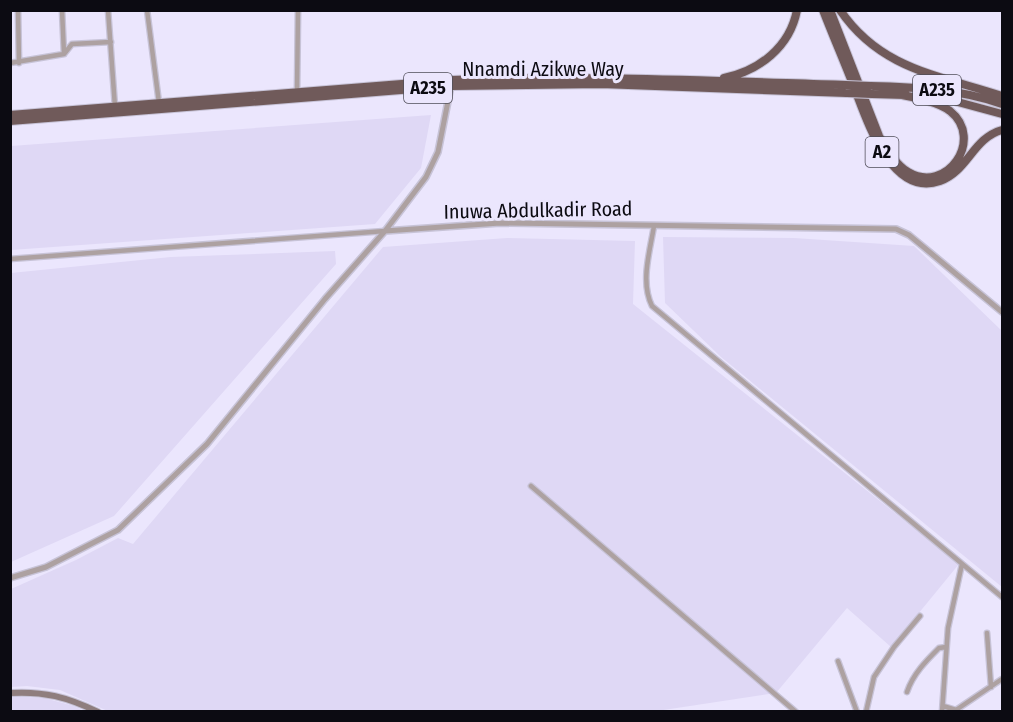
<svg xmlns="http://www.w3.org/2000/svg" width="1013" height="722" font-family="'Fira Sans Condensed',sans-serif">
<rect width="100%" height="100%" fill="#ebe6fd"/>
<path fill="#dfd8f5" d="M431,115L421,168L375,224L11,250V146Z
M663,237L794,238L914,246L1002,331V587L721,357L665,303Z
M507,238L635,241L633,304L959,564L891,647L847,608L776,693L657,711L110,712L60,690L27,686L11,687V589L76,560L118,538L133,544L383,247Z
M335,251L336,264L114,516L11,562V273L171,257Z
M10,696L44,698L74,706L84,711H11Z"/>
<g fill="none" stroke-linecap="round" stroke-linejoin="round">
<g stroke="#c7c3d7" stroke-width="7">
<path id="minor" d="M18,10L19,63
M62,10L64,54
M108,10L115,107
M147,10L159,103
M10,63L64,54L72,44L111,42
M297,93L298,10
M654,226C650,251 640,282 652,306L1002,597
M10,259L385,231
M531,486L796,712
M987,633L991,687
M838,661L857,712
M907,692C913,674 926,661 939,648L946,647
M943,706L956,710L1002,679
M866,712L874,677L894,647L920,616
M942,712L948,628L962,564"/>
</g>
<g stroke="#c7c3d7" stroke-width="8">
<path id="tertiary" d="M385,231L500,223L896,229L909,235L1002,312
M10,578L46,567L118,530L207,444L325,299L385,231L426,177L438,152L451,86"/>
</g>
<g stroke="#c7c3d7" stroke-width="8">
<path id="secondary" d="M10,693C44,691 67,697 98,712"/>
</g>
<g stroke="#c7c3d7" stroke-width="10">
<path id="trunk" d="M823,10C833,36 844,61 854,87C867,120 891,198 940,181C968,171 973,138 1002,130
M830,10L879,136C887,149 895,164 908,172C947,195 985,139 950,111C938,102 917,98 902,95
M840,10C881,70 939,75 1002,96
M724,78C759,71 790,47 797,10
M870,86C914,87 961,89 1002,104
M872,94L906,95
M921,96L954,101L1002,114
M10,115L452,80C583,75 715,81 846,85
M10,121L451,86L601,84L847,93"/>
</g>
<use href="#minor" stroke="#ada1a1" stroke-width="4.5"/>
<use href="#tertiary" stroke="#ada1a1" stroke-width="5"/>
<use href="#secondary" stroke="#8f7e7e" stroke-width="6"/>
<use href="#trunk" stroke="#705a5a" stroke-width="8"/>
<g stroke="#c7c3d7" stroke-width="10" stroke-linecap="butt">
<path id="trunk-bridge" d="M846,85L870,86
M847,93L872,94"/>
</g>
<use href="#trunk-bridge" stroke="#705a5a" stroke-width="8"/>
</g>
<g text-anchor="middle" stroke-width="6" stroke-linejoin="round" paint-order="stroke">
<g fill="#ebe6fd" stroke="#4f4d58" stroke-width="1.5">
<rect x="404" y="73" width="48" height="30" rx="4.5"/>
<rect x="913" y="75" width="48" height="30" rx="4.5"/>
<rect x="865.5" y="137" width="33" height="30" rx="4.5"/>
</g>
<g font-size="18" font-weight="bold" fill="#0c0b12">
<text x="428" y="94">A235</text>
<text x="937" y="96">A235</text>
<text x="882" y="158">A2</text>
</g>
<g font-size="20" fill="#0c0b12" stroke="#ebe6fd">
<text x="543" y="76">Nnamdi Azikwe Way</text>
<text transform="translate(538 210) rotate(-1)" y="7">Inuwa Abdulkadir Road</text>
</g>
</g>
<rect width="1013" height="722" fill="none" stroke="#0c0b12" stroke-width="24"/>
</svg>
